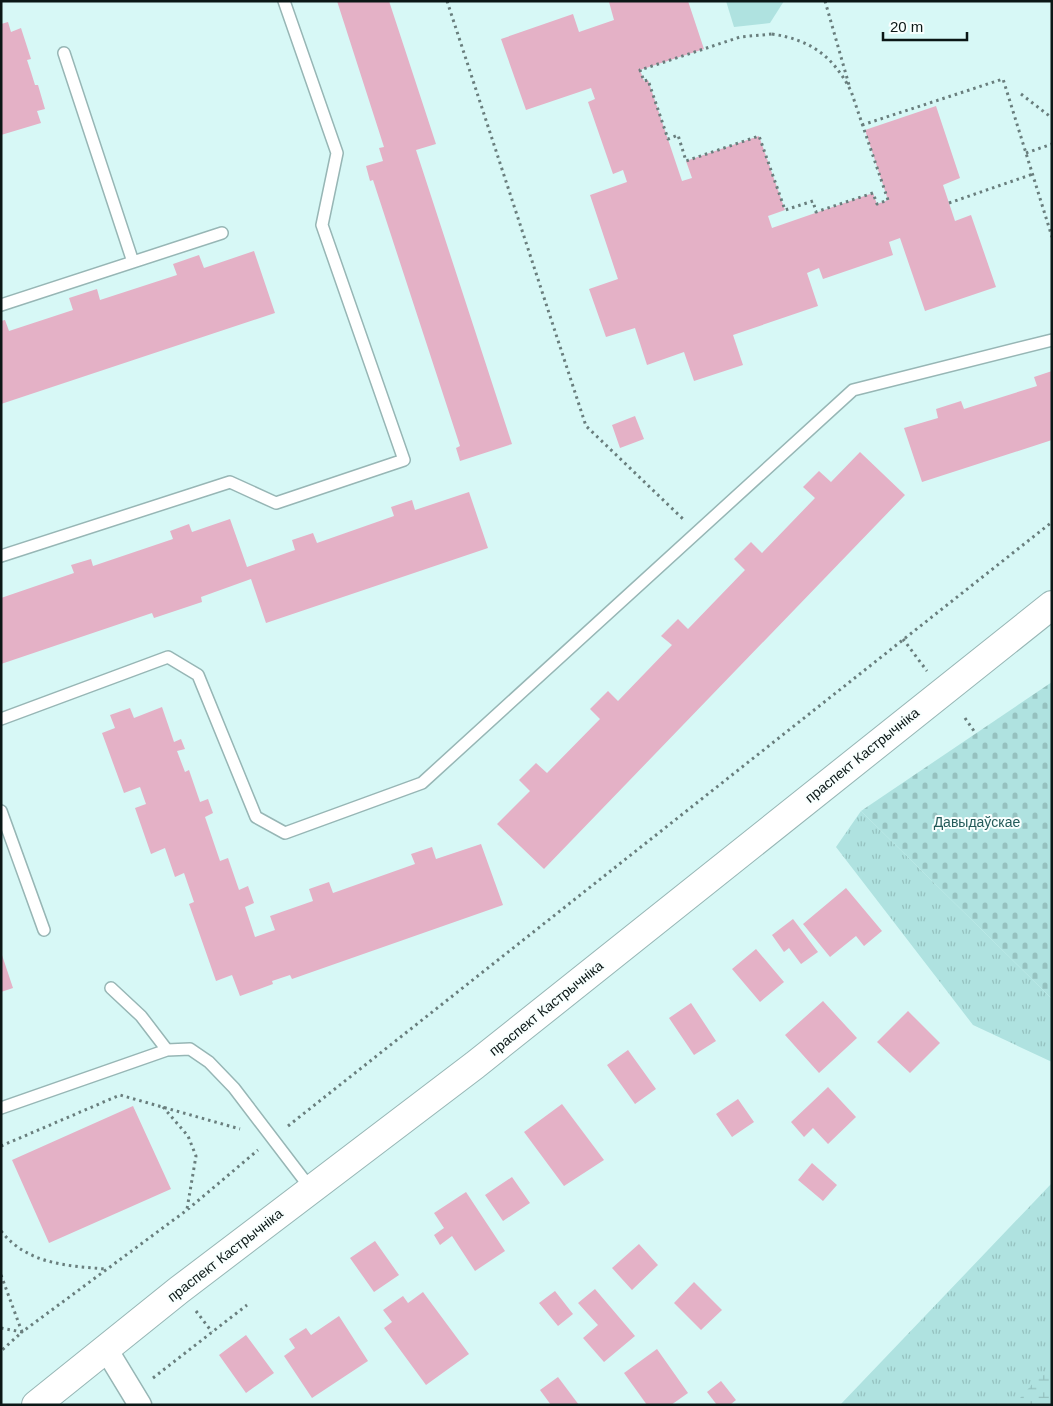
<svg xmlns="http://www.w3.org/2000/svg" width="1053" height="1406" font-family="Helvetica,sans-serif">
<defs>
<pattern id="grass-tufts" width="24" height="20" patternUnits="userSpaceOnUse" patternTransform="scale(1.25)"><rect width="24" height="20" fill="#afe2e0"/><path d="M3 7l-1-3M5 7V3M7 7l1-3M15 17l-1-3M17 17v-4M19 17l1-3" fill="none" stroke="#95c1bf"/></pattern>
<pattern id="wetland-marsh" width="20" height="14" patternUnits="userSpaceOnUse" patternTransform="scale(1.25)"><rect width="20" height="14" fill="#afe2e0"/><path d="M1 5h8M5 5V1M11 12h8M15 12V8" fill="none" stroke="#95c1bf"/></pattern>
<pattern id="cemetery-stones" width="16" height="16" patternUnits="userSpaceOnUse" patternTransform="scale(1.25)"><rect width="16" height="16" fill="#afe2e0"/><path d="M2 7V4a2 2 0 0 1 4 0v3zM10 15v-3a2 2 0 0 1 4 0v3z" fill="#95c1bf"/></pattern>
</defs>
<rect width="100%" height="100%" fill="#d7f8f6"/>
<path fill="url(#grass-tufts)" d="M861,811L1052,999V1062L973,1025L836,847Z
M1052,1183V1405H840Z"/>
<path fill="url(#wetland-marsh)" d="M1052,1369V1405H1014L1035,1381Z"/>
<path fill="url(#cemetery-stones)" d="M1052,682V999L861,811Z"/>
<path fill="#afe2e0" d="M726,1H784L770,23L734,27Z"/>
<path fill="#e4b1c6" d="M337,1H389L436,144L416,150L512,444L460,461L456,448L460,446L373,180L370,181L366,166L383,161L379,148L384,147Z
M611,1H688L704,49L640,70L644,81L648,80L682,181L692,178L686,161L759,136L785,210L768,216L772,228L873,193L877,204L888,200L865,130L936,106L960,178L943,185L955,221L971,215L996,287L925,311L900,238L889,242L893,255L823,279L819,268L807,273L818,306L733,335L743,365L694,381L684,352L647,365L635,328L606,337L589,289L618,279L590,195L627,182L623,170L613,174L588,102L595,99L591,88L526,110L501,39L573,14L579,32L614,20L609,2Z
M8,22L11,32L21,28L31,59L27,60L31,72L35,85H38L45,109L37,111L41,123L1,135V24Z
M254,251L275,313L1,404V321L5,320L9,331L73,310L69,298L97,289L100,300L177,275L173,264L199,255L204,268Z
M1052,371V440L922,482L904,428L938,418L936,409L961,401L964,409L1037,386L1034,377Z
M635,416L644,439L620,448L612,425Z
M860,452L905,495L544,869L497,824L530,791L519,780L536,763L547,773L600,719L590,709L608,691L618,701L672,645L661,636L678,619L688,629L745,570L734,559L751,542L762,553L815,498L803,487L819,471L831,482Z
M469,492L488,548L266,623L251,579L201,597L202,602L154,618L152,613L1,664V598L74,573L71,565L91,559L93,566L173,539L170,531L189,524L192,532L230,519L247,567L295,550L292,540L313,533L317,543L394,516L391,507L412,500L415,510Z
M162,707L174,742L181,739L185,749L177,751L185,772L189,770L200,802L208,799L213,813L205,817L220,861L228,858L239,890L248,886L254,903L245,907L255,937L275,930L270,916L313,901L309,889L329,882L333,893L415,864L411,854L432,847L436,859L481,844L503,905L292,979L290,975L272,981L273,984L240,996L232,975L216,981L189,904L194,902L184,873L175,877L165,848L151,854L135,808L146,804L140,787L124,793L102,733L115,728L110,715L130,708L134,718Z
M846,888L882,931L864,946L856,936L830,957L803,924Z
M793,919L818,952L801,964L789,948L784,952L772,935Z
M756,949L784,982L760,1002L732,969Z
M1,952L13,988L1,992Z
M823,1001L857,1038L819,1073L785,1035Z
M691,1003L716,1041L694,1055L669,1018Z
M908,1011L940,1043L910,1073L877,1042Z
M628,1050L656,1089L635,1104L607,1065Z
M828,1087L856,1117L828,1144L813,1128L804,1137L791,1122Z
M738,1099L754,1122L732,1137L716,1114Z
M562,1104L604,1160L564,1186L524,1132Z
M133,1106L171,1189L49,1243L12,1160Z
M812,1163L837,1185L823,1201L798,1180Z
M512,1177L530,1203L503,1221L485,1195Z
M466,1192L505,1251L475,1271L452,1236L440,1245L434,1235L444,1228L434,1213Z
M375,1241L399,1275L374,1292L350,1258Z
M639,1244L658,1265L632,1290L612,1268Z
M694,1282L722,1310L701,1330L674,1303Z
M595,1289L635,1336L604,1362L583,1338L598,1325L578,1303Z
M555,1291L573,1314L558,1326L539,1303Z
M423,1292L469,1354L426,1385L384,1328L392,1322L383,1310L403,1296L408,1303Z
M339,1316L368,1361L312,1398L284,1356L295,1348L289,1339L306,1328L311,1335Z
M246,1335L274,1373L246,1393L219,1355Z
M657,1349L688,1393L671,1405H647L624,1373Z
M558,1377L579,1405H551L540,1390Z
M721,1381L736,1400L730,1405H717L707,1392Z"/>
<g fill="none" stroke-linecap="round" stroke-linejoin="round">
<g stroke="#97b6b5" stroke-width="14">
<path id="lane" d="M64,53L133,262
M1,305L222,233
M1,556L230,482L276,503L404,460L322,225L337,153L284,1
M1,719L168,657L198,675L256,817L285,833L422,783L853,390L1052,340
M1,811L44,930
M111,988L141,1016L167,1050L190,1049L209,1062L234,1088L311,1189
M1,1108L167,1050"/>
</g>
<g stroke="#97b6b5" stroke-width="25">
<path id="street" d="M106,1349L140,1405"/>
</g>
<g stroke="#97b6b5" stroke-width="30">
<path id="secondary" d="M36,1405L179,1290L475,1065L1052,605"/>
</g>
<path stroke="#697e7d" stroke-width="3" stroke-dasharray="2.5 4" stroke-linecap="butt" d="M447,1L586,426L683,519
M825,1L849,85
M772,34C811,40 833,56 851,91L888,200L877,204L873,193L816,212L813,201L785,210L759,136L686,161L678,135L668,139L648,80L644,81L640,70L740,37Z
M1021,94L1052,118
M862,125L1003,79L1052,237
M1026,153L1052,144
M949,203L1033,174
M903,639L927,671
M965,718L976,734
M163,1107L188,1136L196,1156L187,1209
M288,1126L1052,522
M1,1146L120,1095L240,1129
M1,1231C27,1264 67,1266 106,1269
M1,1275L22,1332L1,1351
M196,1311L212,1332
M1,1328L22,1332L187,1210L258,1150
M153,1378L247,1305"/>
<use href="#lane" stroke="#fff" stroke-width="11"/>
<use href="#street" stroke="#fff" stroke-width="22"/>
<use href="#secondary" stroke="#fff" stroke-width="28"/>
</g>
<g text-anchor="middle" stroke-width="4" stroke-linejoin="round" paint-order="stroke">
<g font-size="14" fill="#0b1716" stroke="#f8fffe">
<text transform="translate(862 755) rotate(-39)" y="5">праспект Кастрычніка</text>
<text transform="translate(546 1008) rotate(-39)" y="5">праспект Кастрычніка</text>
<text transform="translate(225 1255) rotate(-38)" y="5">праспект Кастрычніка</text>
</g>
<g font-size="14" fill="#245b5a" stroke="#f8fffe">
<text x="977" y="827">Давыдаўскае</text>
</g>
</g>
<rect width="1053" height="1406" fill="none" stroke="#0b1716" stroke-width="5"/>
<path d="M883 32v8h84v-8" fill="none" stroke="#0b1716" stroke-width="2.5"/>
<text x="890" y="32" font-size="15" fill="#0b1716" stroke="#f8fffe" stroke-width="4" paint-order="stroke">20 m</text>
</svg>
